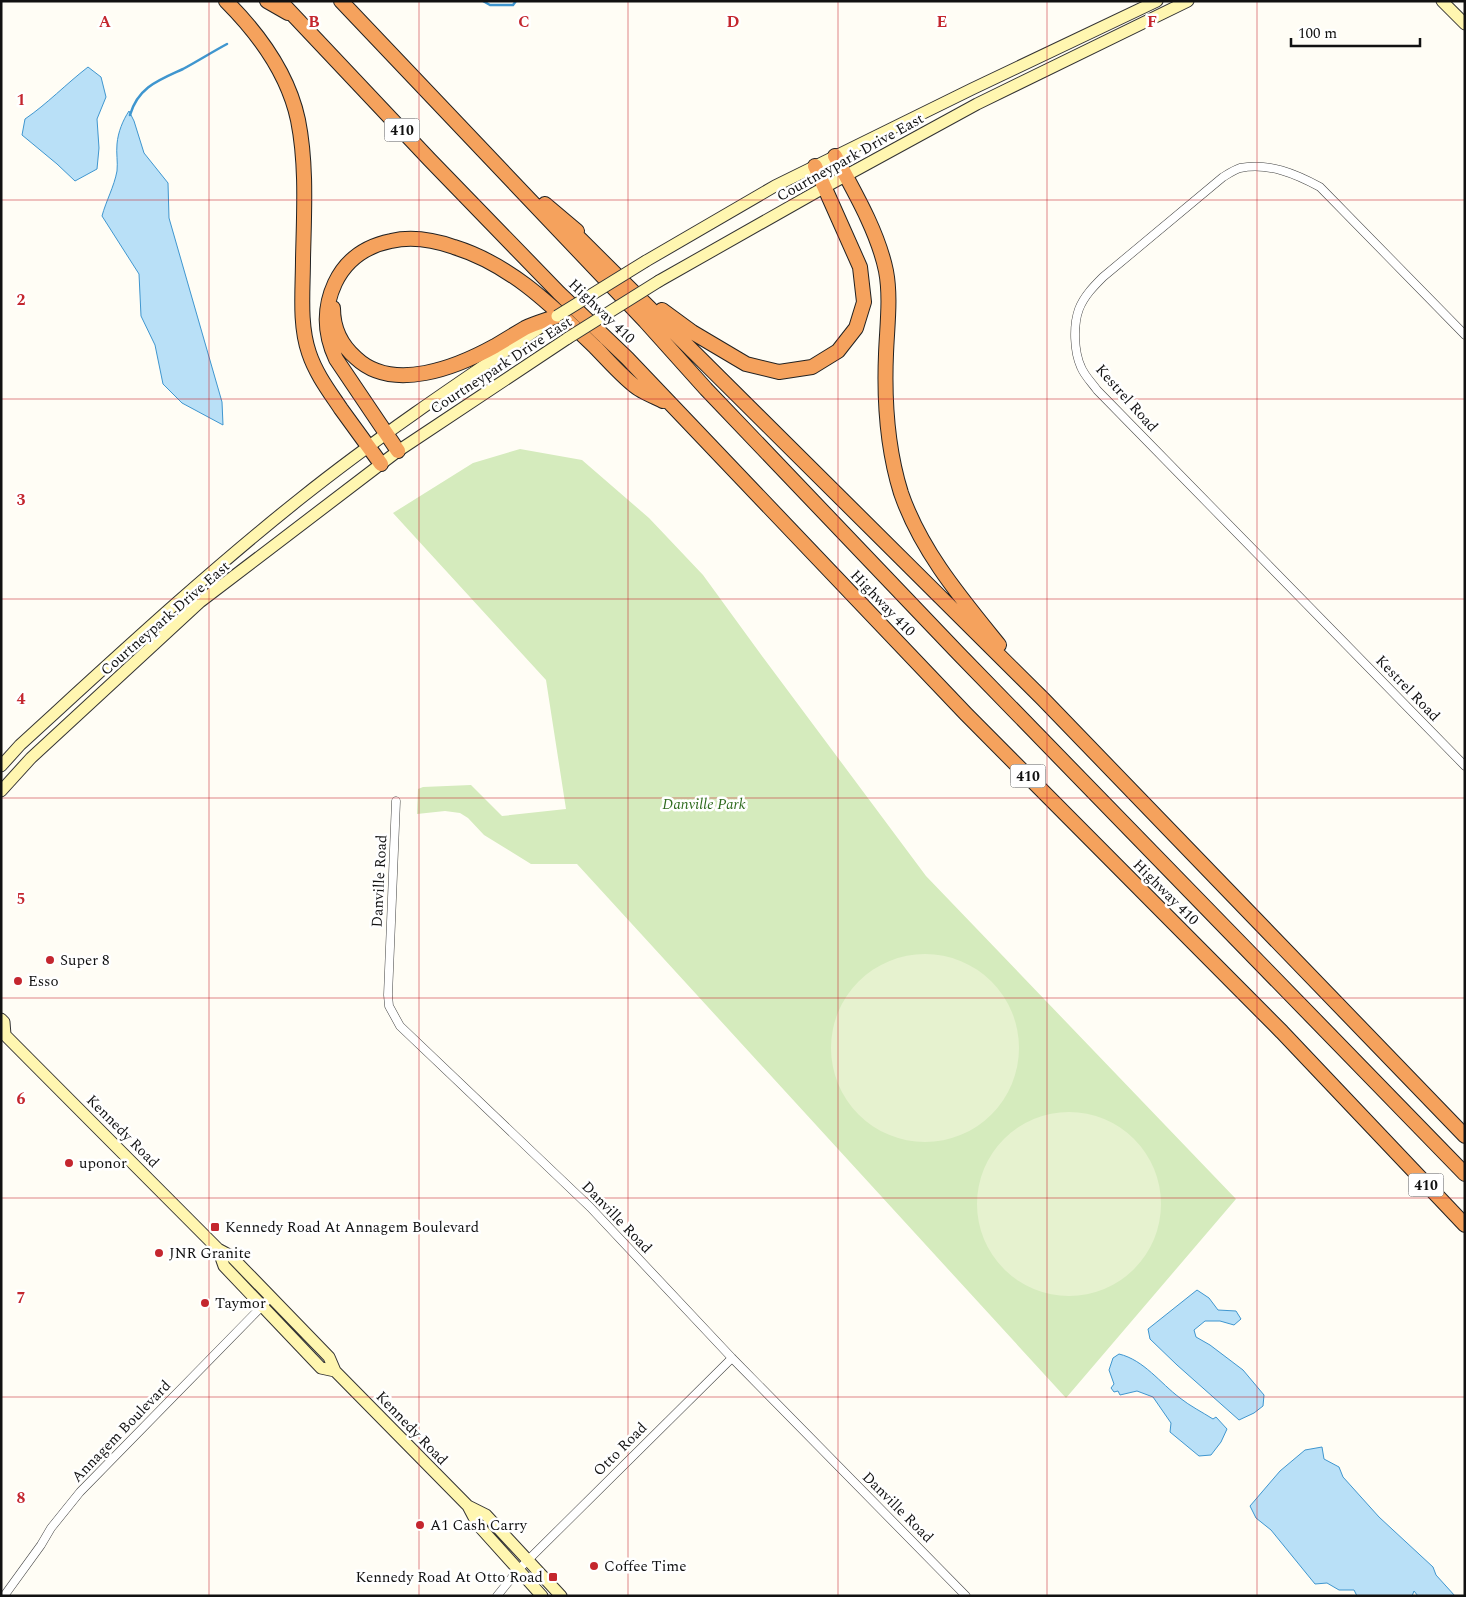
<svg xmlns="http://www.w3.org/2000/svg" width="1466" height="1597" font-family="Spectral,serif">
<rect width="100%" height="100%" fill="#fffdf5"/>
<path fill="#d5ebbd" d="M520,449L582,460L649,518L703,575L765,660L926,876L1236,1199L1066,1398L577,864H531L484,835L468,818L460,813L445,811L417,814L418,789L423,787L471,785L502,816L566,809L546,680L393,513L473,463Z"/>
<path fill="#e6f2cf" d="M831 1048a94 94 0 1 1 188 0a94 94 0 1 1-188 0Z
M977 1204a92 92 0 1 1 184 0a92 92 0 1 1-184 0Z"/>
<path fill="#b9e0f7" stroke="#3f96cf" d="M88,67L101,77L106,97L97,119L99,148L97,169L75,181L57,164L22,135L25,119C47,104 66,84 88,67Z
M129,111L134,121L144,153L168,183L169,218L222,402L223,425L182,403L163,384L155,345L141,316L139,274L102,216C106,201 114,187 117,171C118,162 116,153 117,144C118,132 123,120 129,111Z
M1197,1290L1209,1298L1218,1310L1236,1311L1241,1319L1234,1325L1220,1321H1205L1194,1330L1196,1337L1210,1345L1243,1370L1264,1395L1263,1406L1254,1413L1239,1420L1177,1365L1150,1339L1148,1329Z
M1119,1354C1144,1360 1160,1383 1180,1398C1190,1406 1202,1412 1213,1419L1216,1417L1227,1429L1221,1442L1211,1455L1199,1456L1170,1432L1171,1423L1153,1397L1137,1391L1120,1395L1118,1391L1114,1392L1111,1388L1114,1384L1109,1370L1113,1358Z
M1322,1447L1324,1459L1339,1467L1343,1477L1379,1517L1433,1567L1436,1575L1455,1596H1418L1414,1591L1412,1596H1357L1354,1590H1339L1327,1583L1315,1584L1271,1530L1256,1518L1250,1506L1280,1471L1305,1450Z"/>
<g fill="none" stroke-linecap="round" stroke-linejoin="round">
<path stroke="#3f96cf" stroke-width="2.5" d="M483,1L490,5H513L516,1
M130,115C138,87 159,80 183,69C198,61 212,52 227,44"/>
<g stroke="#444" stroke-width="9">
<path id="minor" d="M1465,335L1320,187C1296,174 1268,162 1240,168C1234,170 1228,174 1223,177L1103,277C1094,286 1084,296 1079,309C1073,325 1074,352 1081,367C1084,375 1092,383 1097,390L1465,766
M396,801L388,995L389,1006L400,1026L590,1207L732,1358L966,1596
M4,1596L41,1545L51,1528L80,1492L271,1297
M497,1596L518,1570L732,1358"/>
</g>
<g stroke="#333" stroke-width="13">
<path id="secondary" d="M1442,1L1465,24
M646,261L775,186L972,89L1157,1
M659,281L825,187L977,104L1188,1
M1,766L20,745C112,661 203,576 301,498C380,435 464,379 547,323
M1,791L31,758L200,602L398,451L568,338
M1,1019L4,1022L5,1035
M1,1033L5,1035L218,1249L231,1256L329,1357L335,1371L468,1506L478,1525L542,1596
M218,1249L224,1266L321,1368L335,1371
M468,1506L486,1515L561,1596"/>
</g>
<g stroke="#222" stroke-width="16">
<path id="motorway" d="M226,1C259,34 288,73 298,120C307,165 304,213 303,259C303,290 299,324 309,353C316,374 329,391 341,409C354,427 368,446 381,464
M267,1L288,13
M280,1L430,160L559,293L627,358L966,714L1282,1032L1465,1225
M341,1L645,321L706,389L959,654L1465,1174
M835,156C854,191 878,232 886,271C891,297 887,327 886,354C884,401 887,448 901,493C921,551 961,598 999,645
M545,204L577,231
M568,227L1043,699L1465,1136
M333,308C333,328 341,345 356,358C393,393 457,367 495,346C505,340 515,334 525,328C535,323 547,320 557,316
M662,310L692,332L746,364L779,372L812,367L838,351L856,328L864,302L860,267L815,166
M398,451L336,359C324,333 323,309 335,283C346,260 366,246 391,241C412,236 434,240 454,247C512,265 553,307 595,347C607,359 626,381 639,389C647,394 655,397 663,401"/>
</g>
<use href="#minor" stroke="#fff" stroke-width="8"/>
<use href="#secondary" stroke="#fff6b0" stroke-width="11"/>
<use href="#motorway" stroke="#f5a25d" stroke-width="14"/>
<g stroke="#333" stroke-width="13" stroke-linecap="butt">
<path id="secondary-bridge" d="M557,316L646,261
M568,338L659,281"/>
</g>
<use href="#secondary-bridge" stroke="#fff6b0" stroke-width="11"/>
</g>
<path fill="none" stroke="#c4262e" stroke-width="1" stroke-opacity="0.55" d="M209,1V1596M419,1V1596M628,1V1596M838,1V1596M1047,1V1596M1257,1V1596M1,200H1465M1,399H1465M1,599H1465M1,798H1465M1,998H1465M1,1198H1465M1,1397H1465"/>
<g fill="#c4262e" stroke="#fff" stroke-width="2">
<circle cx="50" cy="960" r="5"/>
<circle cx="18" cy="981" r="5"/>
<circle cx="69" cy="1163" r="5"/>
<rect x="210" y="1222" width="10" height="10" rx="2.5"/>
<circle cx="159" cy="1253" r="5"/>
<circle cx="205" cy="1303" r="5"/>
<circle cx="420" cy="1525" r="5"/>
<circle cx="594" cy="1566" r="5"/>
<rect x="548" y="1572" width="10" height="10" rx="2.5"/>
</g>
<g text-anchor="middle" stroke-width="5" stroke-linejoin="round" paint-order="stroke">
<g fill="#fff" stroke="#585858" stroke-width="1">
<rect x="384.5" y="118.5" width="35" height="23" rx="4"/>
<rect x="1010.5" y="764.5" width="35" height="23" rx="4"/>
<rect x="1408.5" y="1173.5" width="35" height="23" rx="4"/>
</g>
<g font-size="14" font-weight="bold" fill="#111">
<text x="402" y="135">410</text>
<text x="1028" y="781">410</text>
<text x="1426" y="1190">410</text>
</g>
<g font-size="15" fill="#111" stroke="#fff">
<text transform="translate(850 157) rotate(-29)" y="5">Courtneypark Drive East</text>
<text transform="translate(602 311) rotate(44)" y="5">Highway 410</text>
<text transform="translate(501 365) rotate(-33)" y="5">Courtneypark Drive East</text>
<text transform="translate(1127 398) rotate(48)" y="5">Kestrel Road</text>
<text transform="translate(883 603) rotate(46)" y="5">Highway 410</text>
<text transform="translate(165 618) rotate(-41)" y="5">Courtneypark Drive East</text>
<text transform="translate(1408 688) rotate(46)" y="5">Kestrel Road</text>
<text transform="translate(379 881) rotate(-87)" y="5">Danville Road</text>
<text transform="translate(1166 892) rotate(45)" y="5">Highway 410</text>
<text transform="translate(123 1131) rotate(45)" y="5">Kennedy Road</text>
<text transform="translate(617 1217) rotate(46)" y="5">Danville Road</text>
<text transform="translate(412 1428) rotate(46)" y="5">Kennedy Road</text>
<text transform="translate(121 1431) rotate(-46)" y="5">Annagem Boulevard</text>
<text transform="translate(620 1449) rotate(-45)" y="5">Otto Road</text>
<text transform="translate(898 1507) rotate(45)" y="5">Danville Road</text>
</g>
<g font-size="15" font-style="italic" fill="#2f6b1f" stroke="#fff">
<text x="704" y="809">Danville Park</text>
</g>
<g font-size="15" fill="#111" stroke="#fff" text-anchor="start">
<text x="60" y="965">Super 8</text>
<text x="28" y="986">Esso</text>
<text x="79" y="1168">uponor</text>
<text x="225" y="1232">Kennedy Road At Annagem Boulevard</text>
<text x="169" y="1258">JNR Granite</text>
<text x="215" y="1308">Taymor</text>
<text x="430" y="1530">A1 Cash Carry</text>
<text x="604" y="1571">Coffee Time</text>
<text x="543" y="1582" text-anchor="end">Kennedy Road At Otto Road</text>
</g>
</g>
<g font-size="16" text-anchor="middle" font-weight="bold" fill="#c4262e" stroke="#fff" stroke-width="5" stroke-linejoin="round" paint-order="stroke">
<text x="105" y="27">A</text>
<text x="314" y="27">B</text>
<text x="524" y="27">C</text>
<text x="733" y="27">D</text>
<text x="942" y="27">E</text>
<text x="1152" y="27">F</text>
<text x="21" y="105">1</text>
<text x="21" y="305">2</text>
<text x="21" y="505">3</text>
<text x="21" y="704">4</text>
<text x="21" y="904">5</text>
<text x="21" y="1104">6</text>
<text x="21" y="1303">7</text>
<text x="21" y="1503">8</text>
</g>
<rect width="1466" height="1597" fill="none" stroke="#111111" stroke-width="5"/>
<path d="M1291 38v8h129v-8" fill="none" stroke="#111111" stroke-width="2.5"/>
<text x="1298" y="38" font-size="15" fill="#111111" stroke="#ffffff" stroke-width="4" paint-order="stroke">100 m</text>
</svg>
